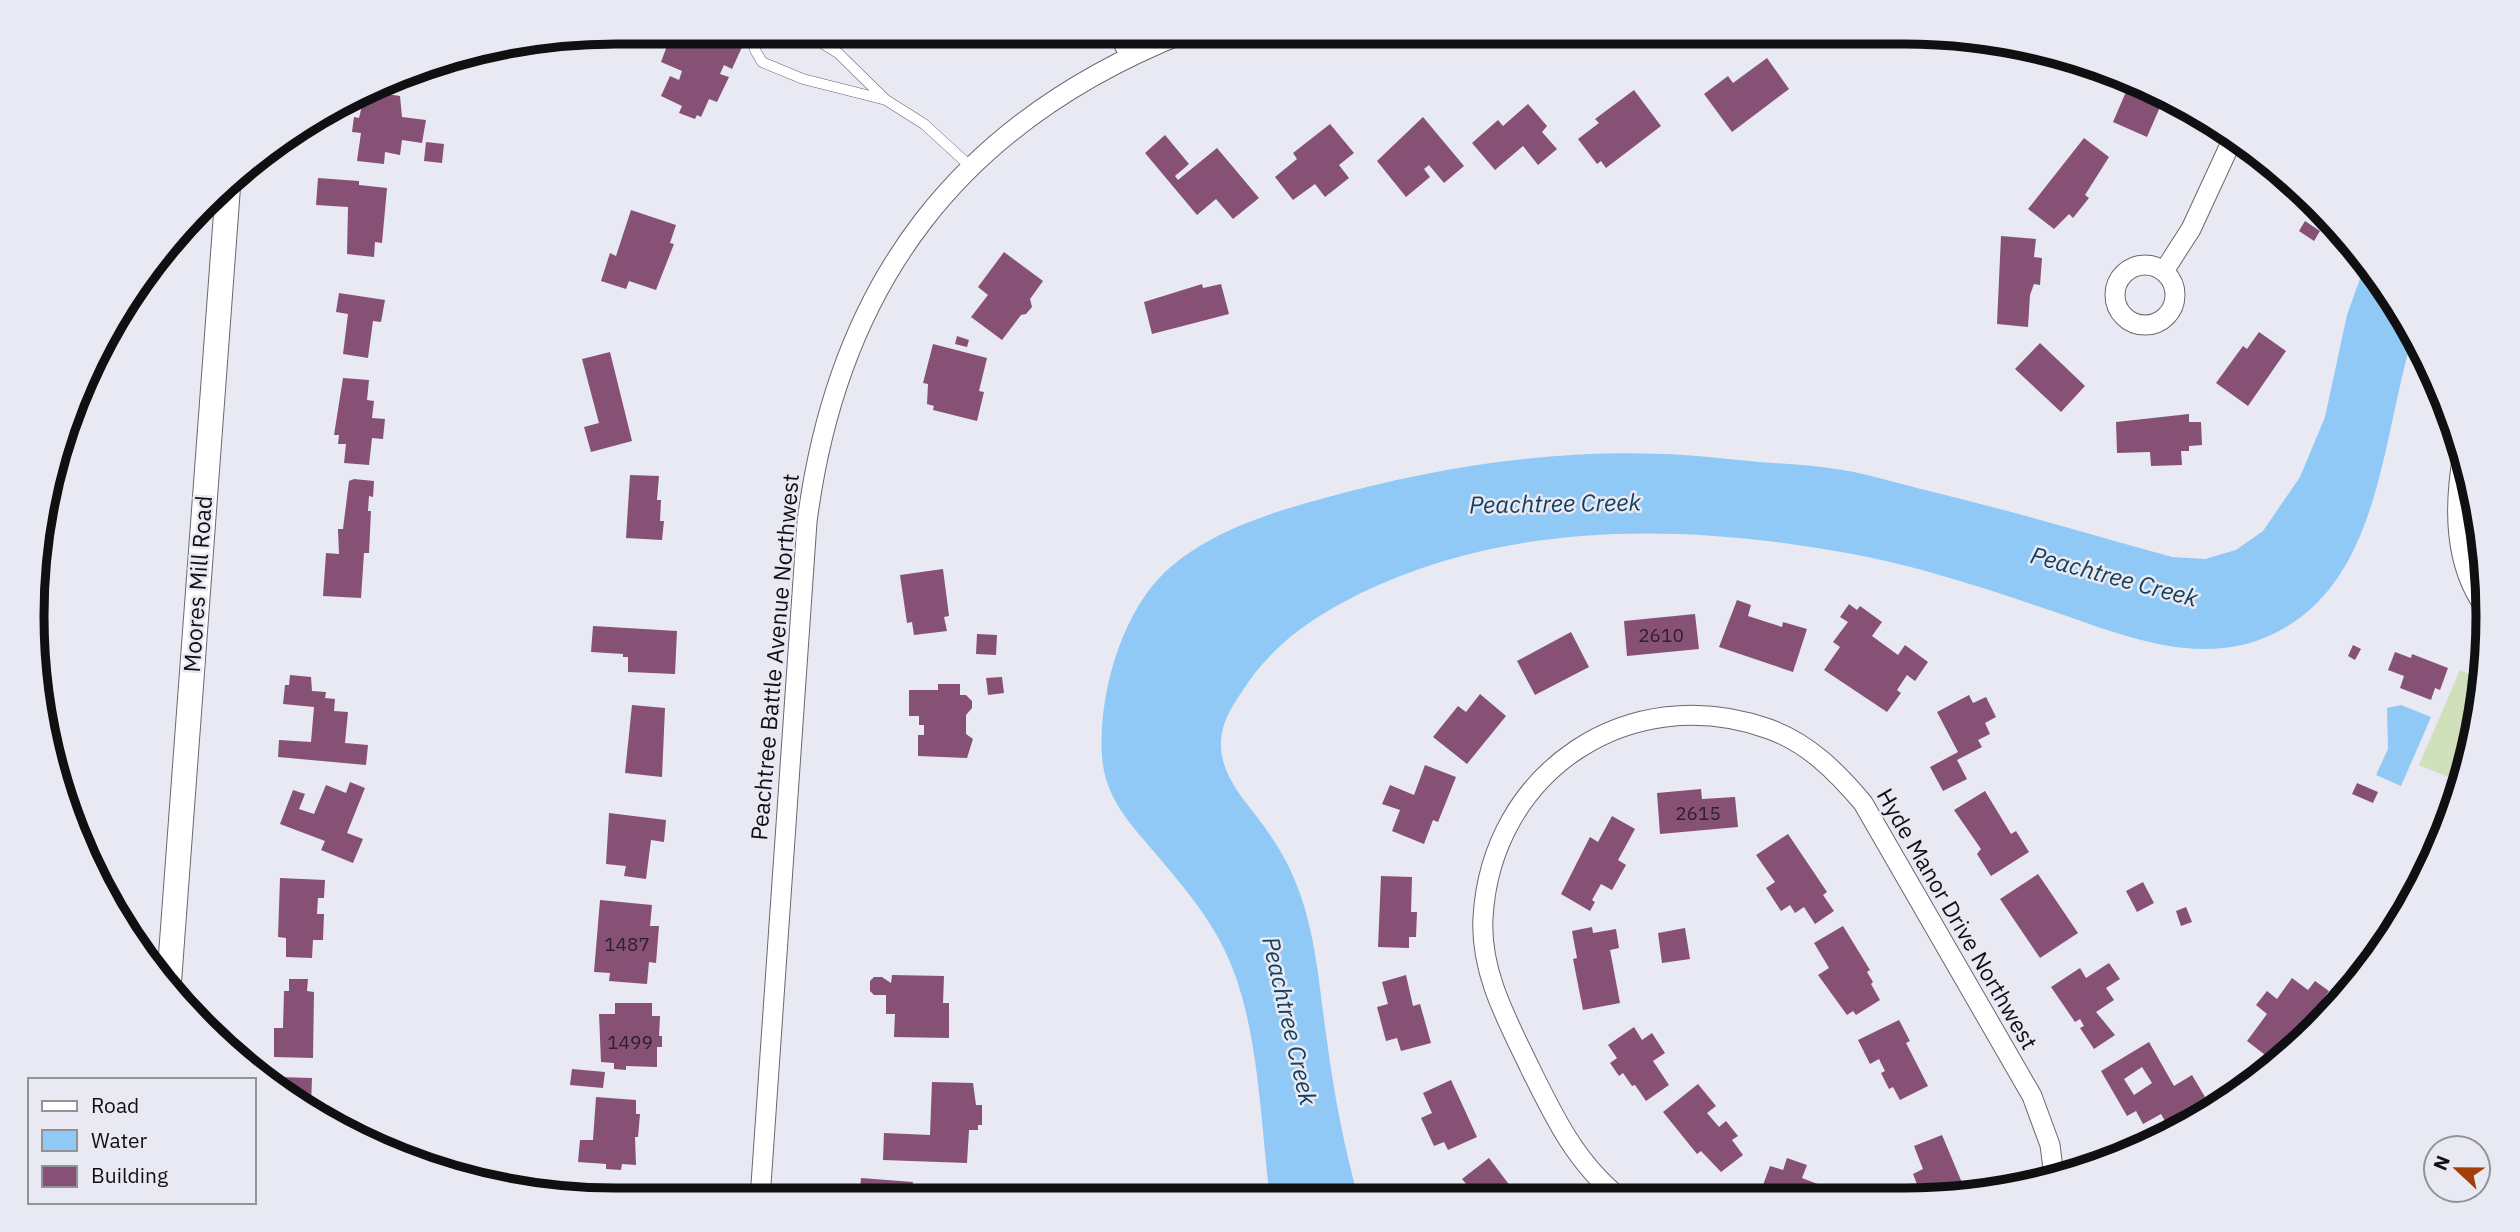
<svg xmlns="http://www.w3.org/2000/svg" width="2520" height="1232" font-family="'IBM Plex Sans',sans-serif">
<rect width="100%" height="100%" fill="#e8e9f3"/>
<path fill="#cfe0ba" d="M2460,670L2483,681L2469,767L2463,783L2419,765Z"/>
<path fill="#90c9f5" d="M2366,262L2414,333C2382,431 2383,576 2279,631C2201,673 2117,632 2040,607C1984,588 1926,569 1868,557C1701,524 1518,517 1361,593C1311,618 1271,645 1241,693C1234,703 1226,717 1223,728C1214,765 1237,791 1257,817C1271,835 1284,855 1293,876C1316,928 1319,986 1327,1041C1334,1094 1344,1146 1358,1197H1270C1260,1120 1259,1021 1225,951C1211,921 1188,892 1166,866C1138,831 1105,804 1102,756C1098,696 1121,614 1165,572C1207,533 1266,514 1321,499C1431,468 1549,449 1664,454C1695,455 1727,459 1759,462C1784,464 1811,465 1836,469C1865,473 1893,482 1921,489C2005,509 2089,534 2172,557L2205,559L2236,550L2263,531L2300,477L2325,417L2347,315Z
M2401,705L2431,717L2401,786L2376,775L2388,749L2387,708Z"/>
<path fill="#865175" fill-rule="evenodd" d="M672,32H713L743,45L732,69L724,65L720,74L729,77L717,102L709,99L701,117L697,115L695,119L679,113L682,106L661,96L670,76L679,80L682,71L661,62Z
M1767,58L1789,89L1732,132L1704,94L1728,76L1733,83Z
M2131,80L2161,91L2156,105L2160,107L2147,137L2113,122Z
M1634,90L1661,126L1606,168L1601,161L1597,164L1578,139L1599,123L1595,119Z
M373,92L400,96L402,117L426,120L422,143L402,140L400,155L385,152L384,164L357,161L361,133L352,132L354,117L359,118L364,97Z
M1528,104L1547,126L1542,132L1557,149L1538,165L1523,146L1495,170L1472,143L1498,120L1503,126Z
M1423,117L1464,166L1444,183L1429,165L1424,169L1430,177L1406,197L1377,161Z
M1330,124L1354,153L1339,165L1349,178L1325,197L1315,184L1293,200L1275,177L1297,159L1293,153Z
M1165,135L1189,164L1175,176L1178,180L1217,148L1259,198L1233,219L1216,199L1197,215L1145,153Z
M2084,138L2109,157L2085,195L2089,198L2073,218L2069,214L2054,229L2028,209Z
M426,142L444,144L442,163L424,161Z
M318,178L359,181V185L387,188L382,243L375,242L374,257L347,254L348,207L316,205Z
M631,210L676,225L670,243L674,244L656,290L629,281L626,289L601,281L610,253L616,256Z
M2305,221L2320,231L2314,241L2299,231Z
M2001,236L2036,239L2034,257L2042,258L2040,285L2034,284L2030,295L2028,327L1997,324Z
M1004,252L1043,281L1030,299L1032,307L1026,314L1021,315L1002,340L971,317L988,295L978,287Z
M1202,284L1203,288L1221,284L1229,314L1152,334L1144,302Z
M339,293L385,300L381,322L373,321L368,358L343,354L348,314L336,312Z
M2259,332L2286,351L2248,406L2216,383L2243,346L2247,349Z
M957,336L969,340L967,347L955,344Z
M2040,343L2085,386L2061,412L2015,369Z
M933,344L987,358L979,391L984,392L977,421L933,410L934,406L927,404L928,384L923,383Z
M610,352L632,441L591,452L584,427L599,423L582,359Z
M343,378L369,380L367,400L374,401L372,418L385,419L383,439L372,438L369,465L344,463L346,444H338L339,435H334Z
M2189,414V422H2201L2202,445L2189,446V451H2181L2182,465L2151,466L2150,452L2117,453L2116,422Z
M630,475L659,476L657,500H661L660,521H664L662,540L626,538Z
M354,479L374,481L373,497L369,496L368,511H371L369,553H364L361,598L323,596L326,553L339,554L338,529H343L349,481Z
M943,569L949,616L944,617L947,631L914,635L912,622L907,623L900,575Z
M1737,600L1751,605L1748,616L1782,627L1783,622L1807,629L1793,672L1719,647Z
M1849,604L1857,610L1860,606L1882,622L1872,636L1898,655L1905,645L1928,662L1915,681L1907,675L1897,690L1901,693L1887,712L1824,670L1840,647L1833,642L1848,622L1840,617Z
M1695,614L1699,649L1627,656L1624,621Z
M593,626L677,631L675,674L628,672V657H623V654L591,652Z
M1571,632L1589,667L1535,695L1517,661Z
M977,634L997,635L996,655L976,654Z
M2353,645L2361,649L2355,660L2348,656Z
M2395,652L2411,658L2412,654L2448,668L2440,690L2435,688L2431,700L2400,688L2404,676L2388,670Z
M290,675L311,677L312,691L326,692L325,698L335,699L334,711L348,712L345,743L368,745L366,765L278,757L279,740L311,742L314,707L283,704L285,685H289Z
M1002,677L1004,693L988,695L986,678Z
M938,684H960V695H966L972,701V708L966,715V734L973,739L967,758L918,756V735H924V725H919V716H909V690H938Z
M1480,694L1506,716L1467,764L1433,737L1458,706L1466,712Z
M1969,695L1973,703L1986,697L1996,717L1985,723L1990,734L1978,740L1982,747L1957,760L1967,779L1943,791L1930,767L1958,752L1937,712Z
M632,705L665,708L662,777L625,773Z
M1425,765L1456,777L1438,822L1433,820L1424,844L1392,831L1400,810L1382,804L1390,785L1414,795Z
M350,782L365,788L347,833L363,839L353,863L321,850L325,841L280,824L293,790L305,794L299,809L314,814L326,785L346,793Z
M2357,783L2378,792L2373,803L2352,794Z
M1701,789L1702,799L1735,797L1738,827L1660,834L1657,793Z
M1985,791L2011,834L2016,831L2029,852L1991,876L1977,854L1981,849L1954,810Z
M609,813L666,820L664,842L651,840L646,879L624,876L626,866L606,864Z
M1612,816L1635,829L1618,860L1626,865L1612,890L1601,884L1592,900L1595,902L1590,911L1561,894L1590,837L1598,842Z
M1788,834L1827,892L1823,895L1834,911L1815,924L1804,907L1795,913L1790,905L1781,911L1766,888L1775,882L1756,855Z
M2038,874L2078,933L2040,958L2000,899Z
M1381,876L1412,877L1411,912H1417L1416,937H1409V948L1378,947Z
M280,878L325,880L324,898H318L317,914H324L323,940H313L312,958L286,957V938L278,937Z
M2143,882L2154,903L2137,912L2126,891Z
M600,900L652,905L650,926H659L656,963L649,962L647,984L609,981L610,973L594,972Z
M2186,907L2192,922L2181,926L2176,911Z
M1843,926L1870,970L1867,972L1873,982L1871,984L1880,1000L1856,1015L1853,1011L1847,1015L1818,975L1829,968L1814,943Z
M1592,927L1593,933L1616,929L1619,948L1610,950L1620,1003L1583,1010L1573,959L1577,958L1572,931Z
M1685,928L1690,959L1662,963L1658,933Z
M2109,963L2120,979L2106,988L2114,1000L2096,1012L2115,1035L2094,1049L2080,1028L2084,1026L2080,1019L2075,1022L2051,987L2080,968L2086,978Z
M892,975L944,976L943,1003H949V1038L894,1037L895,1014H886V995H874L870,991V981L874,977H882L891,983Z
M1406,975L1413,1006L1420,1004L1431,1043L1401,1051L1397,1038L1386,1041L1377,1007L1388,1004L1382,982Z
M2292,978L2308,990L2315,981L2329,991L2289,1047L2285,1044L2273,1061L2247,1041L2267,1014L2256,1005L2267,991L2277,999Z
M289,979H308L307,991L314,992L313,1058L274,1057V1028H283L284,991H289Z
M615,1003H652V1016H660L659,1036H662V1047H657V1067L626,1066V1070L614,1069V1063L601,1062L599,1014H615Z
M1899,1020L1910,1041L1906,1043L1928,1086L1900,1100L1893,1087L1889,1089L1881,1073L1885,1071L1879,1059L1870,1064L1858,1040Z
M1634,1027L1642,1040L1652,1033L1665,1053L1653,1061L1669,1085L1646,1101L1635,1085L1632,1086L1623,1073L1619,1076L1610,1063L1617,1058L1608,1045Z
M2149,1042L2174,1086L2192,1075L2205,1097L2165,1121L2161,1114L2143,1124L2136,1111L2127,1116L2101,1071ZM2142,1067L2152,1083L2134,1095L2124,1079Z
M572,1069L605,1072L603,1088L570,1085Z
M278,1077L312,1078L311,1105H327V1118L278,1083Z
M1451,1080L1477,1137L1448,1150L1444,1142L1434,1146L1421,1118L1432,1113L1423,1093Z
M932,1082L973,1083L976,1105H982V1125H978V1130H969L967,1163L883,1160L884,1133L930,1135Z
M1698,1084L1716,1106L1707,1113L1719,1127L1726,1121L1738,1136L1732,1140L1743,1155L1721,1172L1701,1151L1697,1154L1663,1112Z
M596,1097L636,1100V1114H640L638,1137H635L636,1165L622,1164L621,1170L606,1169V1164L578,1162L580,1140H593Z
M1942,1135L1963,1185L1938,1195L1936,1188L1921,1194L1913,1174L1923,1169L1914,1146Z
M1489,1158L1517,1195L1515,1197H1477L1462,1179Z
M1787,1158L1807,1165L1802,1178L1828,1188L1826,1196H1759L1770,1166L1783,1170Z
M861,1178L913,1182L912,1188L945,1191V1198L859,1199Z
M608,1188L639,1192L638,1199H606Z"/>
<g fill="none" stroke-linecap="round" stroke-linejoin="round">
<g stroke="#676870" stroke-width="11">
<path id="service" d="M754,32L755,50L762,62L803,79L886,100L924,124L971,167
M804,32L838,53L886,100"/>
</g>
<g stroke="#676870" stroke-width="21">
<path id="minor" d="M1118,32L1129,55
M2115 295a30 30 0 1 1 60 0a30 30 0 1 1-60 0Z
M2164,271L2191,229L2234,136
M2463,454C2454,506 2453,564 2486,609
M1619,1197C1576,1163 1553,1115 1530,1068C1507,1020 1480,972 1483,918C1491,771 1630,679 1769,729C1808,743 1837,772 1863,803L2032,1096L2050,1145L2054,1176
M760,1199L807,522C838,281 961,121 1187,32"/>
</g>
<g stroke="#676870" stroke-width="26">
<path id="tertiary" d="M169,982L228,187"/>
</g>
<use href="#service" stroke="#fff" stroke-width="10"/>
<use href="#minor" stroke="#fff" stroke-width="19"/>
<use href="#tertiary" stroke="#fff" stroke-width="24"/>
</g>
<g text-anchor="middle" stroke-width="5" stroke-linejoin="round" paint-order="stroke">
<g font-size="19" fill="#2e202c">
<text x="1661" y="642">2610</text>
<text x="1698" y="820">2615</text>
<text x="627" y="951">1487</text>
<text x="630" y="1049">1499</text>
</g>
<g font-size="23" fill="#101013" stroke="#e8e9f3">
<text transform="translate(198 584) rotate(-86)" y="8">Moores Mill Road</text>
<text transform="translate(775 657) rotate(-85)" y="8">Peachtree Battle Avenue Northwest</text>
<text transform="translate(1957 919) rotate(60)" y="8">Hyde Manor Drive Northwest</text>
</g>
<g font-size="24" font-style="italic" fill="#15405d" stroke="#e8e9f3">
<text transform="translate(1555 504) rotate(-1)" y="8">Peachtree Creek</text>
<text transform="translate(2114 577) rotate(15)" y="8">Peachtree Creek</text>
<text transform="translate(1289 1021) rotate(77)" y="8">Peachtree Creek</text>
</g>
</g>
<path d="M0 0H2520V1232H0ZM616 44H1904A572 572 0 0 1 2476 616V616A572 572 0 0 1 1904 1188H616A572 572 0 0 1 44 616V616A572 572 0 0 1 616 44Z" fill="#e8e9f3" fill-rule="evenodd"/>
<path fill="none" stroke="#101013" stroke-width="9" d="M616 44H1904A572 572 0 0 1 2476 616V616A572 572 0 0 1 1904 1188H616A572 572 0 0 1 44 616V616A572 572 0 0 1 616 44Z"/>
<rect x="28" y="1078" width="228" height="126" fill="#e8e9f3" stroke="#929299" stroke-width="2"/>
<rect x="42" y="1101" width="35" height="10" fill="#ffffff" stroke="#929299" stroke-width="2"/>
<text x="91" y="1113" font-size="21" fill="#101013">Road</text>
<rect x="42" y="1130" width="35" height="21" fill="#90c9f5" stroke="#929299" stroke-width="2"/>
<text x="91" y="1148" font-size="21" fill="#101013">Water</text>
<rect x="42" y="1166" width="35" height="21" fill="#865175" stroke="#929299" stroke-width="2"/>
<text x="91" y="1183" font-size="21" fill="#101013">Building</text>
<g transform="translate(2457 1169) rotate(292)"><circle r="33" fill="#e8e9f3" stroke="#929299" stroke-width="2"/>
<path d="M0-5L12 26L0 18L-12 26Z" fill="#a33f0b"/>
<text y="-10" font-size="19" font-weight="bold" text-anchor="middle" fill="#101013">N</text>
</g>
</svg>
